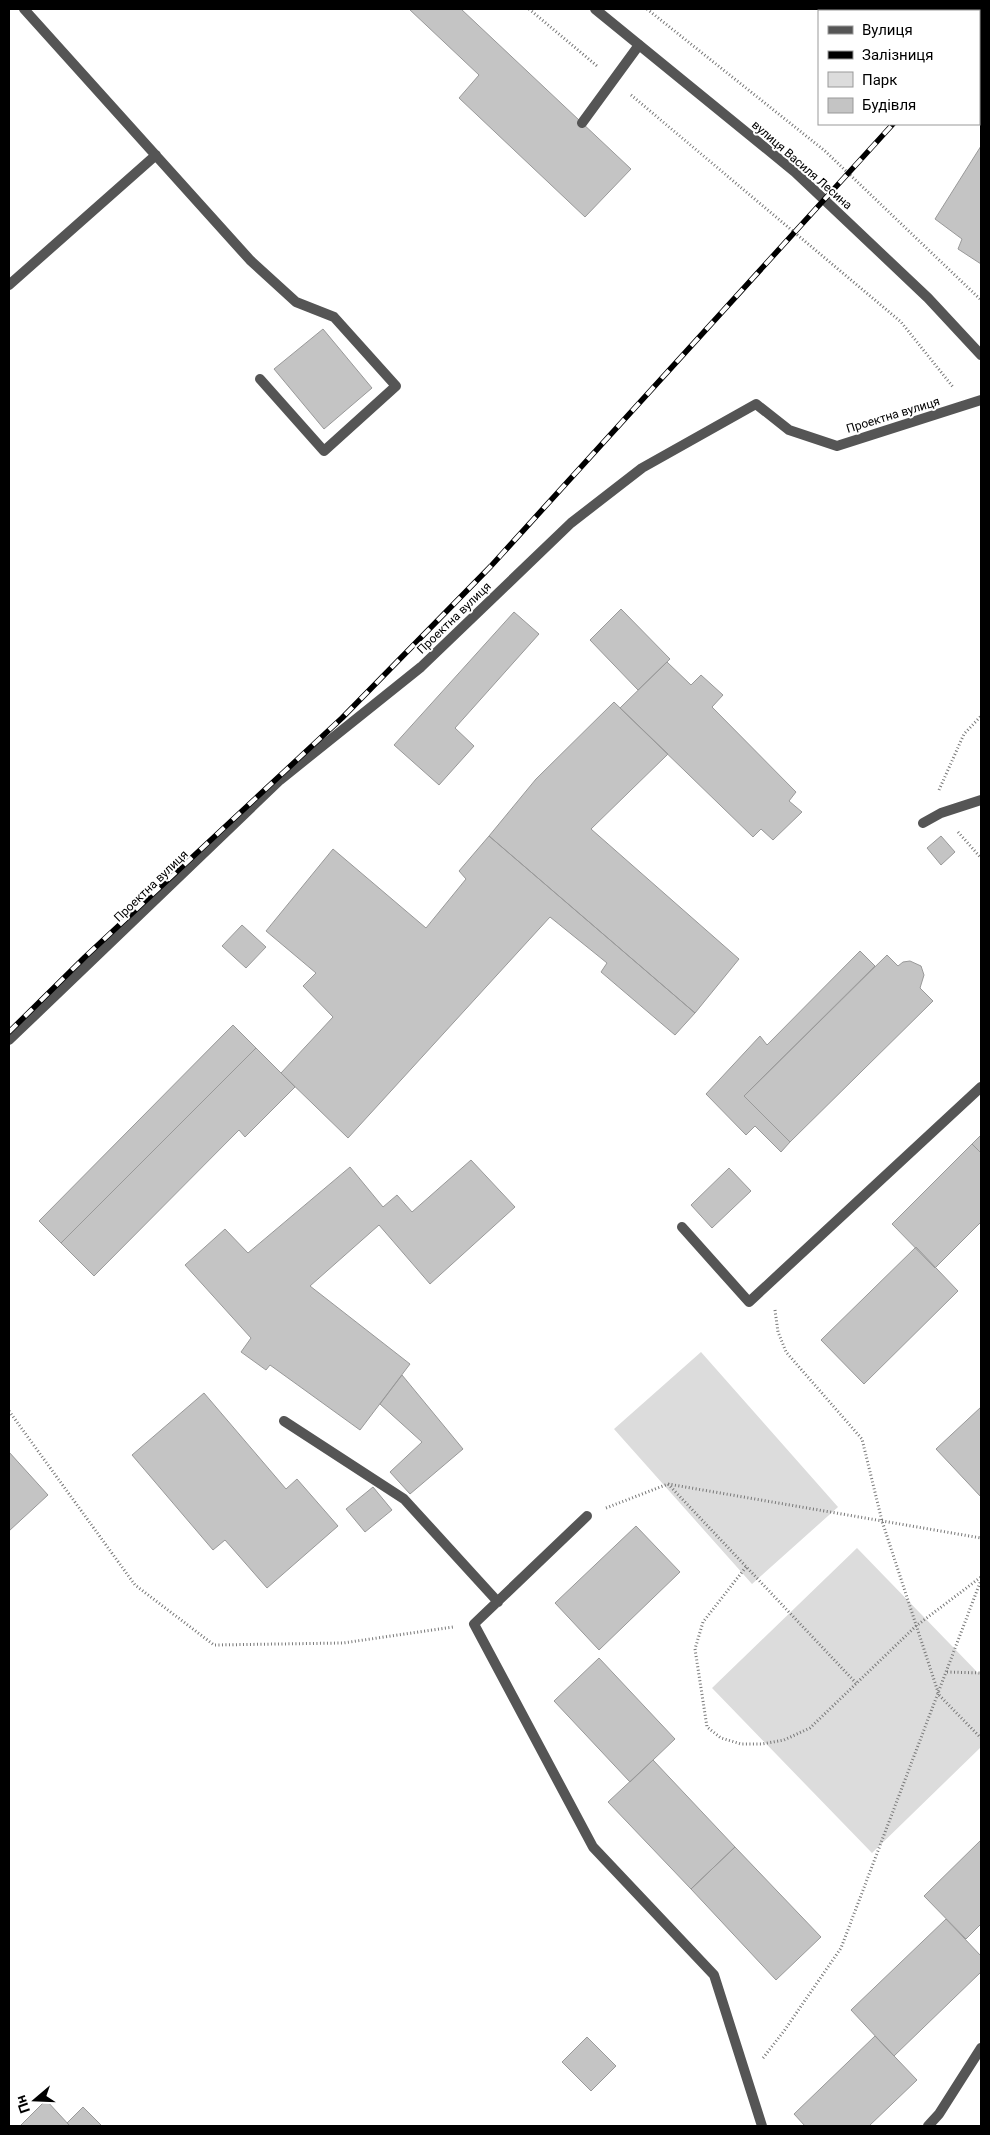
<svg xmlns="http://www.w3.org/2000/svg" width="990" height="2135" font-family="Roboto,sans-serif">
<rect width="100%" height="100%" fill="#fff"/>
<path fill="#dcdcdc" d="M701,1352L838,1507L752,1584L614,1429Z
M857,1548L981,1676V1747L872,1853L712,1688Z"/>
<path fill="#c4c4c4" stroke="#999" d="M409,9H461L631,169L585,217L459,98L479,75Z
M981,146V264L958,249L962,239L935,219Z
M323,329L372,388L324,429L274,369Z
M621,609L670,659L638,690L590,640Z
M514,612L539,634L455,728L474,746L439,785L394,745Z
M667,662L691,685L701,675L723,695L712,707L796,792L789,801L802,812L773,840L761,829L753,837L620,708Z
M614,702L668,754L591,829L739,959L695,1013L489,836L536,779Z
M489,836L695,1013L675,1035L601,972L607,963L550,917L348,1138L281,1073L333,1017L303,986L316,973L266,931L333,849L426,928L466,879L459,871Z
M941,836L955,852L941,865L927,848Z
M242,925L266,947L246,968L222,946Z
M860,951L875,966L744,1096L790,1142L781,1152L755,1126L746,1135L706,1094L760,1036L767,1045Z
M887,955L898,966L903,962L910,961L921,966L924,975L920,988L933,1001L790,1142L744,1096Z
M233,1025L256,1048L61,1243L39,1221Z
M256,1048L295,1087L245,1137L239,1130L94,1276L61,1243Z
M981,1135V1153L972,1144Z
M972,1144L981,1153V1222L935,1268L892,1224Z
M471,1160L515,1207L430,1284L379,1225L310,1286L410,1364L360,1430L270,1365L266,1370L241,1352L251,1338L185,1265L225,1229L248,1253L350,1167L383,1207L397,1195L412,1212Z
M729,1168L751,1191L712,1228L691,1205Z
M916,1247L958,1291L864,1384L821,1340Z
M402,1375L463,1449L410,1494L390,1472L422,1442L380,1404Z
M204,1393L286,1489L297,1479L338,1526L267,1588L225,1540L213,1550L132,1455Z
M981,1407V1497L936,1449Z
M9,1452L48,1495L9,1531Z
M373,1487L392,1510L365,1532L346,1509Z
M636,1526L680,1572L599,1650L555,1603Z
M599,1658L675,1739L630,1782L554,1701Z
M653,1760L735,1847L691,1889L608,1802Z
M981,1840V1924L966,1939L924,1896Z
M735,1847L821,1937L776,1980L691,1889Z
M946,1919L981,1956V1972L894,2056L851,2010Z
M875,2036L917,2080L869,2126H805L794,2114Z
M587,2037L616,2066L591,2091L562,2062Z
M46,2100L70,2126H20Z
M83,2107L102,2126H70L67,2123Z"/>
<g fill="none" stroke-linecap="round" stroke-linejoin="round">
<path stroke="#777" stroke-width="3" stroke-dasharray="1 2.5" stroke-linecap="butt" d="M529,9L597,66
M647,9L825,151L981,300
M631,95L901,322L953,387
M939,790L964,734L981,716
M958,832L981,858
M775,1310L778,1332L786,1352L862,1439L882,1521L939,1695L981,1738
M9,1411L135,1585L214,1645L343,1643L453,1627
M668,1484L856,1683
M606,1508L668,1484L981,1538
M746,1567L703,1622L695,1649L707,1727L721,1738L741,1744H762L784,1740L810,1728L916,1626L981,1577
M947,1672L981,1673
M763,2058L784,2031L841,1948L981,1580"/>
<path stroke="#555" stroke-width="10" d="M24,9L250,260L296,302L334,317L396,386L324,451L260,379
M582,123L639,45
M9,285L156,155
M923,823L941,813L981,800
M682,1227L749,1302L981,1087
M284,1421L404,1499L498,1602
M587,1516L474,1624L593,1847L714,1975L762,2126
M928,2126L939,2114L981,2048"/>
<path stroke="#555" stroke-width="10" d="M9,1040L280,780L421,667L571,523L642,468L756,404L789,430L837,446L981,400"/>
<path stroke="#555" stroke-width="10" d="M595,9L795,172L928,298L981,355"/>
<g stroke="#000" stroke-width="5.5">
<path id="rail" d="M979,30L981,27
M9,1032L85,957L342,718L491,566L893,124"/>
</g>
<use href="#rail" stroke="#fff" stroke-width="4" stroke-dasharray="11" stroke-linecap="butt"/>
</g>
<g text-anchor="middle" stroke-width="4" stroke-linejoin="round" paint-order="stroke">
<g font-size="12" fill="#000" stroke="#fff">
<text transform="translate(802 165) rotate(41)" y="4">вулиця Василя Лесина</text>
<text transform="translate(893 415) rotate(-17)" y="4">Проектна вулиця</text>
<text transform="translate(454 618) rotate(-44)" y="4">Проектна вулиця</text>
<text transform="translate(151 886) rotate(-44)" y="4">Проектна вулиця</text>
</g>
</g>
<rect width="990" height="2135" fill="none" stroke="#000000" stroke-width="20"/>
<rect x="818" y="10" width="162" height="115" fill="#ffffff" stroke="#999999"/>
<rect x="828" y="26" width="25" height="8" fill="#555555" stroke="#999999"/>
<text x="862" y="35" font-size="15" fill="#000000">Вулиця</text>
<rect x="828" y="51" width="25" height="8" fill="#000000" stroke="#999999"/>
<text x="862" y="60" font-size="15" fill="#000000">Залізниця</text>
<rect x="828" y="72" width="25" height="15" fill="#dcdcdc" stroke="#999999"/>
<text x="862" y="85" font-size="15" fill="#000000">Парк</text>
<rect x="828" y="98" width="25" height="15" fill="#c4c4c4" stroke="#999999"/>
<text x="862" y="110" font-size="15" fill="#000000">Будівля</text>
<g transform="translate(35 2100) rotate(251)" stroke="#ffffff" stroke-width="4" paint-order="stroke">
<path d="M0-4L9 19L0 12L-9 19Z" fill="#000000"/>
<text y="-8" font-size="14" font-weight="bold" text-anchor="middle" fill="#000000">Пн</text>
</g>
</svg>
